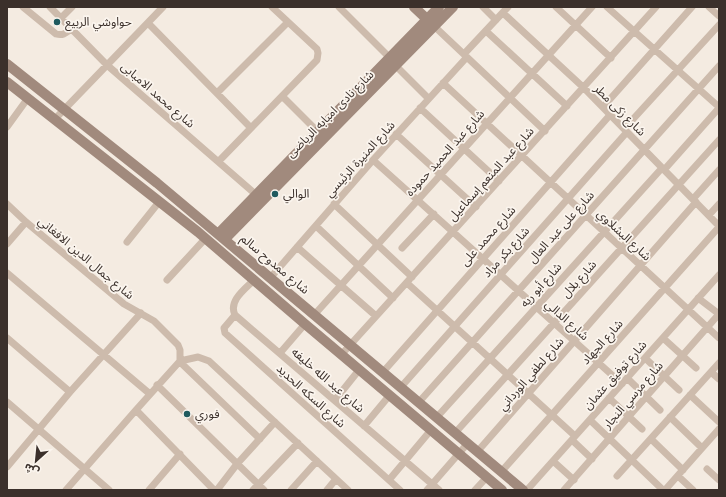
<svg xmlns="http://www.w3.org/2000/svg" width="726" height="497" font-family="'DM Sans','Noto Sans Arabic',sans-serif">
<rect width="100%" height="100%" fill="#f4ebe1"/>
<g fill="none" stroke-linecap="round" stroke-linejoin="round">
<path stroke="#cdbbac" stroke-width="7" d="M23,7L56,34C63,36 66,33 71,29
M50,7L107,65L260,198
M339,7L390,58
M483,7L496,20
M556,7L611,58
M607,7L719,107
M709,7L719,16
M503,13L584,88L719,226
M61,18L72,7
M148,23L251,128
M434,26L545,131
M486,31L567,106
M464,54L508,7
M396,66L428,98
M443,83L719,338
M217,93L288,22
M282,96L318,132
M603,107L692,7
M420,108L499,181
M55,119L163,7
M7,127L28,98
M624,129L719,25
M396,134L476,207
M373,160L622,384
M219,161L317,60L318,53L317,49L272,7
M664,170L719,108
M693,199L719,170
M7,204L26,222L124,304L154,321L178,345L180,350V361
M334,204L412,277
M709,215L719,204
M316,226L393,298
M127,242L159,202
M7,244L26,222
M297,247L376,316
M402,248L434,214
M7,273L150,394
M271,277L373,160L467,57
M167,280L205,239
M254,280C245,289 228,301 235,315L439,490
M407,283L575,436
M698,298L719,314
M315,314L592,7
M235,315L224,328L225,333L400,490
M7,338L70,392
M663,338L696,368
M280,353L305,324
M341,355L656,7
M645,358L679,390
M180,361L198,357L209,361L348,490
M180,362L260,439
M383,372L610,115
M711,372L719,379
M627,378L660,410
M157,385L264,490
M401,387L627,132
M690,395L719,422
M609,398L642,429
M335,400L359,370
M7,402L109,490
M419,402L719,66
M136,410L214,490
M437,417L662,168
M670,417L702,448
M590,420L663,490
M364,426L389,396
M455,433L719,140
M651,439L683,470
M572,440L592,459
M477,452L696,202
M553,461L574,480
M7,467L70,392L141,313
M707,469L719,480
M501,472L719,227
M617,476L719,363
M678,476L693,490
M389,480L431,430
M66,490L136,410L180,361
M149,490L180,454
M217,490L237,464L275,422
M253,490L298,443
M291,490L317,461
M327,490L336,479
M427,490L468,443
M475,490L487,477
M527,490L719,275
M564,490L719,314
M665,490L719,429"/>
<path stroke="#a18a7d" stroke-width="10" d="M414,7L431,23
M7,64L157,183L523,490
M7,82L198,232L305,324L502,490
M218,234L439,7
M225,239L453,7"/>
</g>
<g fill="#1f5a5e" stroke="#fbf5ee" stroke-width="1.5">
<circle cx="57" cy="22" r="4"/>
<circle cx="275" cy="194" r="4"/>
<circle cx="187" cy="414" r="4"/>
</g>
<g text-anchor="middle" stroke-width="3.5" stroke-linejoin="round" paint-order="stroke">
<g font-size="12" fill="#3b302b" stroke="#fbf5ee" text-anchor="start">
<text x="65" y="26">حواوشي الربيع</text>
<text x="283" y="198">الوالي</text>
<text x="195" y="418">فوري</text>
</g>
<g font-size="12" fill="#3b302b" stroke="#fbf5ee">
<text transform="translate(158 95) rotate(41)" y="4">شارع محمد الامبابى</text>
<text transform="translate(620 110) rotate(45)" y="4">شارع زكى مطر</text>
<text transform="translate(330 114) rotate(-45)" y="4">شارع نادى امبابه الرياضى</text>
<text transform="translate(445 153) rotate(-48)" y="4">شارع عبد الحميد حموده</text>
<text transform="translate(360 159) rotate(-48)" y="4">شارع المنيرة الرئيسي</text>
<text transform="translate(491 174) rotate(-48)" y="4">شارع عبد المنعم إسماعيل</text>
<text transform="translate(561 227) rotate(-48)" y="4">شارع على عبد العال</text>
<text transform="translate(624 235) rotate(43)" y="4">شارع البشلاوي</text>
<text transform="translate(488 236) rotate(-48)" y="4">شارع محمد على</text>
<text transform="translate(506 252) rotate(-48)" y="4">شارع بكر مراد</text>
<text transform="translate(86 258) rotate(40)" y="4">شارع جمال الدين الافغاني</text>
<text transform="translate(275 264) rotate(40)" y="4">شارع ممدوح سالم</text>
<text transform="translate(579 279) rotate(-48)" y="4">شارع بلال</text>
<text transform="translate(541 285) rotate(-48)" y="4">شارع أبو ريه</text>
<text transform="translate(567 320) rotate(42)" y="4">شارع الدالي</text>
<text transform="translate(602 342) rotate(-48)" y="4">شارع الجهاد</text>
<text transform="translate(531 374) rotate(-49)" y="4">شارع لطفي الورداني</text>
<text transform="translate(615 375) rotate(-48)" y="4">شارع توفيق عثمان</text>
<text transform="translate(328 380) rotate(41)" y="4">شارع عبد الله خليفه</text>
<text transform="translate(633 395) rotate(-49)" y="4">شارع مرسي النجار</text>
<text transform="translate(311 396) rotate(42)" y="4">شارع السكه الحديد</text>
</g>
</g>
<rect width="726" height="497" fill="none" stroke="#3b302b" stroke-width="16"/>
<g transform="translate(36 461) rotate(207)" stroke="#fbf5ee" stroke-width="3" paint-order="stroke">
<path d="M0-3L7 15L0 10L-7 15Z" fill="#3b302b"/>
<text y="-6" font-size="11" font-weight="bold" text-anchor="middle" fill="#3b302b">ش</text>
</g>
</svg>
